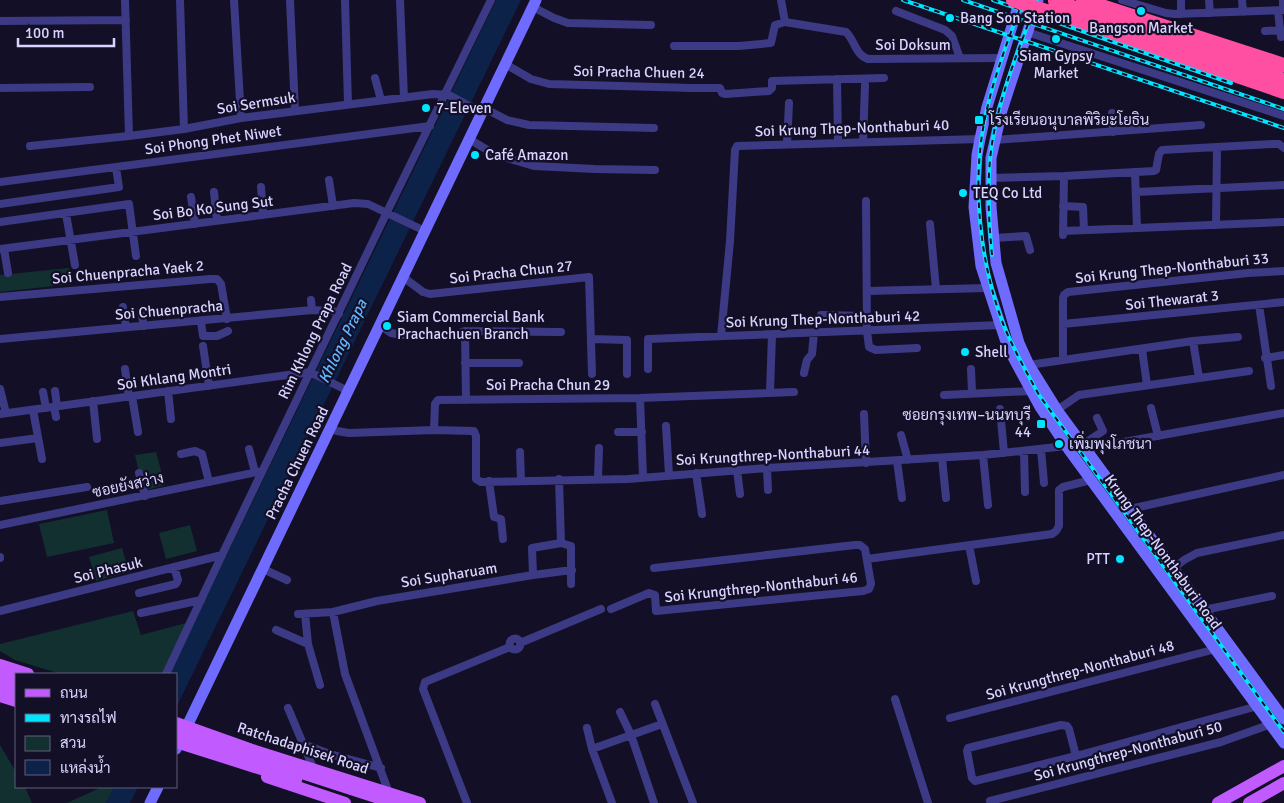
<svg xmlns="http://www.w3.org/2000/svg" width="1284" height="803" font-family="Signika,Sarabun,sans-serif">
<rect width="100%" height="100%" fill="#130f26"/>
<path fill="#12302f" d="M69,268L72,284L0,292V275Z
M156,452L165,485L143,491L135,455Z
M107,510L114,543L47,557L39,524Z
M190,525L197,551L166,559L159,533Z
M122,548L129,572L96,581L89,557Z
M133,611L141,635L186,623L162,674H61L15,660L0,651V644Z
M0,745L16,772V787H25L32,803H0Z
M102,787H114L106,803H67Z"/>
<path fill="#0c2248" d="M496,0H521L176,708V674H169Z
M114,787H138L130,803H106Z"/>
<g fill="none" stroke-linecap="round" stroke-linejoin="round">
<path stroke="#3d3a85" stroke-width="8" d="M125,0L129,136
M180,0L184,129
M234,0L241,118
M290,0L295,111
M345,0L348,104
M400,0L404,98
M781,0L785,22
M1122,0L1166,13L1175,14L1284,10
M1181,0V14
M1209,0L1210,13
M1242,0L1243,12
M533,7L554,18L568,23L651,25
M1283,10V0
M896,11L945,30L952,36L960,58
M1278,11L1281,37
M0,21L126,20
M1265,31L1280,30
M1027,32L1284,116
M674,46H739L771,43L775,25L785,22L846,32C854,39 856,56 868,59L1002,58
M505,64L531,79L549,84L692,88H720L722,93L726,94L769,91L772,88V81L884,78
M375,78L381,100
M837,79L838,142
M0,88L90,87
M484,108L507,120L529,125L654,128
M1112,113L1113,132
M469,139L494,154L534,166L595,169L655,170
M995,140L1201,125
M863,142L865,85
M787,144L789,103
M30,146L129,136L184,129L241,118L433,94L449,95L482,113
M1135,172L1137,228
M990,178L1064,176L1154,171L1156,170L1159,154L1162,150L1274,144H1279L1284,148
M329,180L333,206
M0,182L430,126
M261,187L263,215
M214,192L217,221
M1136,192L1284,185
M191,197L195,224
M866,201L867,331L869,347L876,350L917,348
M0,204L119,187L116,168
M1063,206L1083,207L1084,230
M66,214L75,265
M0,222L129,204L136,256
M930,224L936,289
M1216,225L1217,147
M1063,231L1284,222
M1063,235L1064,176
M994,238L1026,236L1030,250
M0,249L354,203L368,204L425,231
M4,249L8,273
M403,277L423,292L430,294L589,277L592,374
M867,291L988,288
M0,297L210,279H217L221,284L227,319
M311,300L312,310
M1259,305L1271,386
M123,307L126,327
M141,312L144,326
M821,315L867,316
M201,322L203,336H217L228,331
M1063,324L1284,302
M380,325L391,333L402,335L451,336L465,331L561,332
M465,331L466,400
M721,336L730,241L735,150L737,146L980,139
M0,339L312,310L333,311L339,314
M592,339L627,340V374
M1193,341L1199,378
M203,346L209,386
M1142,349L1147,385
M1265,358L1284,355
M1063,359V298L1064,295L1068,292L1248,273L1284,271
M465,363H519
M1029,365L1193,341L1238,337
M125,369L129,397
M648,369V339L1000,325
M971,369L972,393
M804,373L807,360L812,354L814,333
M0,389L6,413
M55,391L57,406
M168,391L171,419
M43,392L46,408
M770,392L772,335
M944,395L1031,391
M132,396L138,432
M640,398L643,477
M93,401L97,439
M54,407L56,417
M1151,408L1158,436
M1000,409L1004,453
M33,410L42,459
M1057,410L1079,395L1249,371
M0,414L310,372L348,391
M864,414L866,463
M666,426L669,475
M330,428L337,431L349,433L434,430L435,404L438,400L640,398L794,392
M434,430L474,431L476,436V479L481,482L628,479L767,468L983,455L1066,446
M618,432H642
M901,435L908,460
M0,443L38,438
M1082,445L1103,431L1097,418
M249,449L255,472
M1041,449L1044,483
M1085,449L1284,413
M1024,451L1025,492
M520,452L521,480
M181,454L195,451L202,454L209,482
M983,455L988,505
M942,458L946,498
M897,461L902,498
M767,468L768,490
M737,470L740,494
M139,473L145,496
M696,473L702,514
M598,479L599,448
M489,481L494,517L501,519L503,539
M0,501L87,487
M1130,509L1284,475
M0,525L262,471
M561,543L571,546V584
M969,545L976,581
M0,557V558
M867,559L1052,534L1056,531L1059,526V490L1063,487L1091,480
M1174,568L1184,560L1197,553L1284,535
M263,569L287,580
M533,575L532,548L561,543L559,479
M139,593L176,584L178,580L174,567
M611,609L649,593L655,595L656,611L863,591L869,589L871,584L865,549L860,545H855L654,568
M1204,610L1272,596
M0,611L222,555
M333,612L345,674L389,793
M141,613L201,600
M298,614L333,612L377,601L533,575L572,570
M276,630L308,644L305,614
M509.5 644a5.5 5.5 0 1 1 11 0a5.5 5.5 0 1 1-11 0Z
M520,643L601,609
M308,644L320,685
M166,674L222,555L387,212L491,0
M895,699L928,803
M655,704L693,803
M288,708L314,770
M620,712L631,735L654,803
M950,718L1216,649
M587,728L592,749L612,803
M303,744L330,754L381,768
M592,749L662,724
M1076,756L1069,729L1067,726L1061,725L968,748L967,751L972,778L975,781L1076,756L1258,706
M990,801L1221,742L1271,724
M467,803L423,689L425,682L510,647"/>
<path stroke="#6f6bff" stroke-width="11" d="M1020,0L987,107L980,139L977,155L974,207L981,266L1008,348L1040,407L1069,450L1284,743
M1038,0L1002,110L991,158V207L996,263L1019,343L1029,365L1057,410L1284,719
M176,749L536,0
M150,803L158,787"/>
<path stroke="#c25bff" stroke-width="12" d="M0,665L28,674
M0,674L16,680
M0,685L16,691
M0,696L16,701
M176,723L255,751L420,803
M267,777L345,803
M1218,803L1284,766
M1249,803L1284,783"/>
<path stroke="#ff4fa3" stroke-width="14" d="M1046,11L1284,92"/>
<g stroke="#00e5ff" stroke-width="4">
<path id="rail" d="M903,0L1284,128
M963,0L1284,109
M993,0L1231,83
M1023,0C1008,40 992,81 984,123C972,186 980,261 1002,321C1012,347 1026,371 1039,395L1284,732
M992,255C989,223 987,192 990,160C995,105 1018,52 1037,0"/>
</g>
<use href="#rail" stroke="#130f26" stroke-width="2" stroke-dasharray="5.5" stroke-linecap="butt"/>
<path stroke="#c25bff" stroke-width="12" d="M176,732L394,803
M176,742L296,780"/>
<path stroke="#ff4fa3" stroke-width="14" d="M1013,0L1046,11
M1083,0L1284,65
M1055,1L1284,80"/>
</g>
<g fill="#00e5ff" stroke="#130f26" stroke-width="2">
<circle cx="1141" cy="11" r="5"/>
<circle cx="950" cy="18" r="5"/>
<circle cx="1056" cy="39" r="5"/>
<circle cx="426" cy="108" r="5"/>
<rect x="974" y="115" width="10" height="10" rx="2.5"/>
<circle cx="475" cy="155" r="5"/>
<circle cx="963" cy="193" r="5"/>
<circle cx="387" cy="326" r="5"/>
<circle cx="965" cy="352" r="5"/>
<rect x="1036" y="419" width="10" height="10" rx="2.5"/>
<circle cx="1059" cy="444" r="5"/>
<circle cx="1120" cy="559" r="5"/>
</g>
<g text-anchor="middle" stroke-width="4.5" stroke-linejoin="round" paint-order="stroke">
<g font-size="15" fill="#d9d4ff" stroke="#130f26" text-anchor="start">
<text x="960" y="23">Bang Son Station</text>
<text x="1141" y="33" text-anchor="middle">Bangson Market</text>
<text x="1056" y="61" text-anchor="middle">Siam Gypsy<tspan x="1056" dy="17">Market</tspan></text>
<text x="436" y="113">7-Eleven</text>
<text x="989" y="125">โรงเรียนอนุบาลพิริยะโยธิน</text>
<text x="485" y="160">Café Amazon</text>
<text x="973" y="198">TEQ Co Ltd</text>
<text x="397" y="322">Siam Commercial Bank<tspan x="397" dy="17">Prachachuen Branch</tspan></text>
<text x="975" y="357">Shell</text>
<text x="1031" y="420" text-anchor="end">ซอยกรุงเทพ–นนทบุรี<tspan x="1031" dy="17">44</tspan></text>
<text x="1069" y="449">เพิ่มพุงโภชนา</text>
<text x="1110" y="564" text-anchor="end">PTT</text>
</g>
<g font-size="15" fill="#d9d4ff" stroke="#130f26">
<text x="913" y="50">Soi Doksum</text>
<text transform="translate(639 72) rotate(1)" y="5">Soi Pracha Chuen 24</text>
<text transform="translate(256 103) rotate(-9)" y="5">Soi Sermsuk</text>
<text transform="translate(852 128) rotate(-2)" y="5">Soi Krung Thep-Nonthaburi 40</text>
<text transform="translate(213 140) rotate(-8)" y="5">Soi Phong Phet Niwet</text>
<text transform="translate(213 208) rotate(-7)" y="5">Soi Bo Ko Sung Sut</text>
<text transform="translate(1172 268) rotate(-6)" y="5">Soi Krung Thep-Nonthaburi 33</text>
<text transform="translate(128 272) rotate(-5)" y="5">Soi Chuenpracha Yaek 2</text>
<text transform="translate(511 272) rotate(-6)" y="5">Soi Pracha Chun 27</text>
<text transform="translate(1172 300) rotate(-6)" y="5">Soi Thewarat 3</text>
<text transform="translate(169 310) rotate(-5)" y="5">Soi Chuenpracha</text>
<text transform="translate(823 319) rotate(-2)" y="5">Soi Krung Thep-Nonthaburi 42</text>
<text transform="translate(315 331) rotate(-64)" y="5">Rim Khlong Prapa Road</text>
<text transform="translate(174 377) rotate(-8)" y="5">Soi Khlang Montri</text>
<text x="548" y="390">Soi Pracha Chun 29</text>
<text transform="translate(773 455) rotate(-3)" y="5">Soi Krungthrep-Nonthaburi 44</text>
<text transform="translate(297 463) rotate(-64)" y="5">Pracha Chuen Road</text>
<text transform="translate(128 485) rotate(-12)" y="5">ซอยยังสว่าง</text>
<text transform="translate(1163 552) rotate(54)" y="5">Krung Thep-Nonthaburi Road</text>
<text transform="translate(108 570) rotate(-14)" y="5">Soi Phasuk</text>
<text transform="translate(449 575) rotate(-9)" y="5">Soi Supharuam</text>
<text transform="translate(761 587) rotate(-6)" y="5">Soi Krungthrep-Nonthaburi 46</text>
<text transform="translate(1080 670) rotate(-15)" y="5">Soi Krungthrep-Nonthaburi 48</text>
<text transform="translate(303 748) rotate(18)" y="5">Ratchadaphisek Road</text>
<text transform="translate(1128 751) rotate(-15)" y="5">Soi Krungthrep-Nonthaburi 50</text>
</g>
<g font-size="16" font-style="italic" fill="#62b6ff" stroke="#130f26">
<text transform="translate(342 341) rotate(-64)" y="6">Khlong Prapa</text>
</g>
</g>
<rect x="15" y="673" width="162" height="115" fill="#130f26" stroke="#625e7d"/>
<rect x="25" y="689" width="25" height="8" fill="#c25bff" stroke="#625e7d"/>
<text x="60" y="698" font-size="15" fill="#d9d4ff">ถนน</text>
<rect x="25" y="714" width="25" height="8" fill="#00e5ff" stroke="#625e7d"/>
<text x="60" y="723" font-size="15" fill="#d9d4ff">ทางรถไฟ</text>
<rect x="25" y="736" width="25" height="15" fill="#12302f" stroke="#625e7d"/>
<text x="60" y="748" font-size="15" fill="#d9d4ff">สวน</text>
<rect x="25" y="760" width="25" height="15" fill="#0c2248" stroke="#625e7d"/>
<text x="60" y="773" font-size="15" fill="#d9d4ff">แหล่งน้ำ</text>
<path d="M18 38v8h96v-8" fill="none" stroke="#d9d4ff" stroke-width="2.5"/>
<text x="25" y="38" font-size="15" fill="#d9d4ff" stroke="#130f26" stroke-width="4" paint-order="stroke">100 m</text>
</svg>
